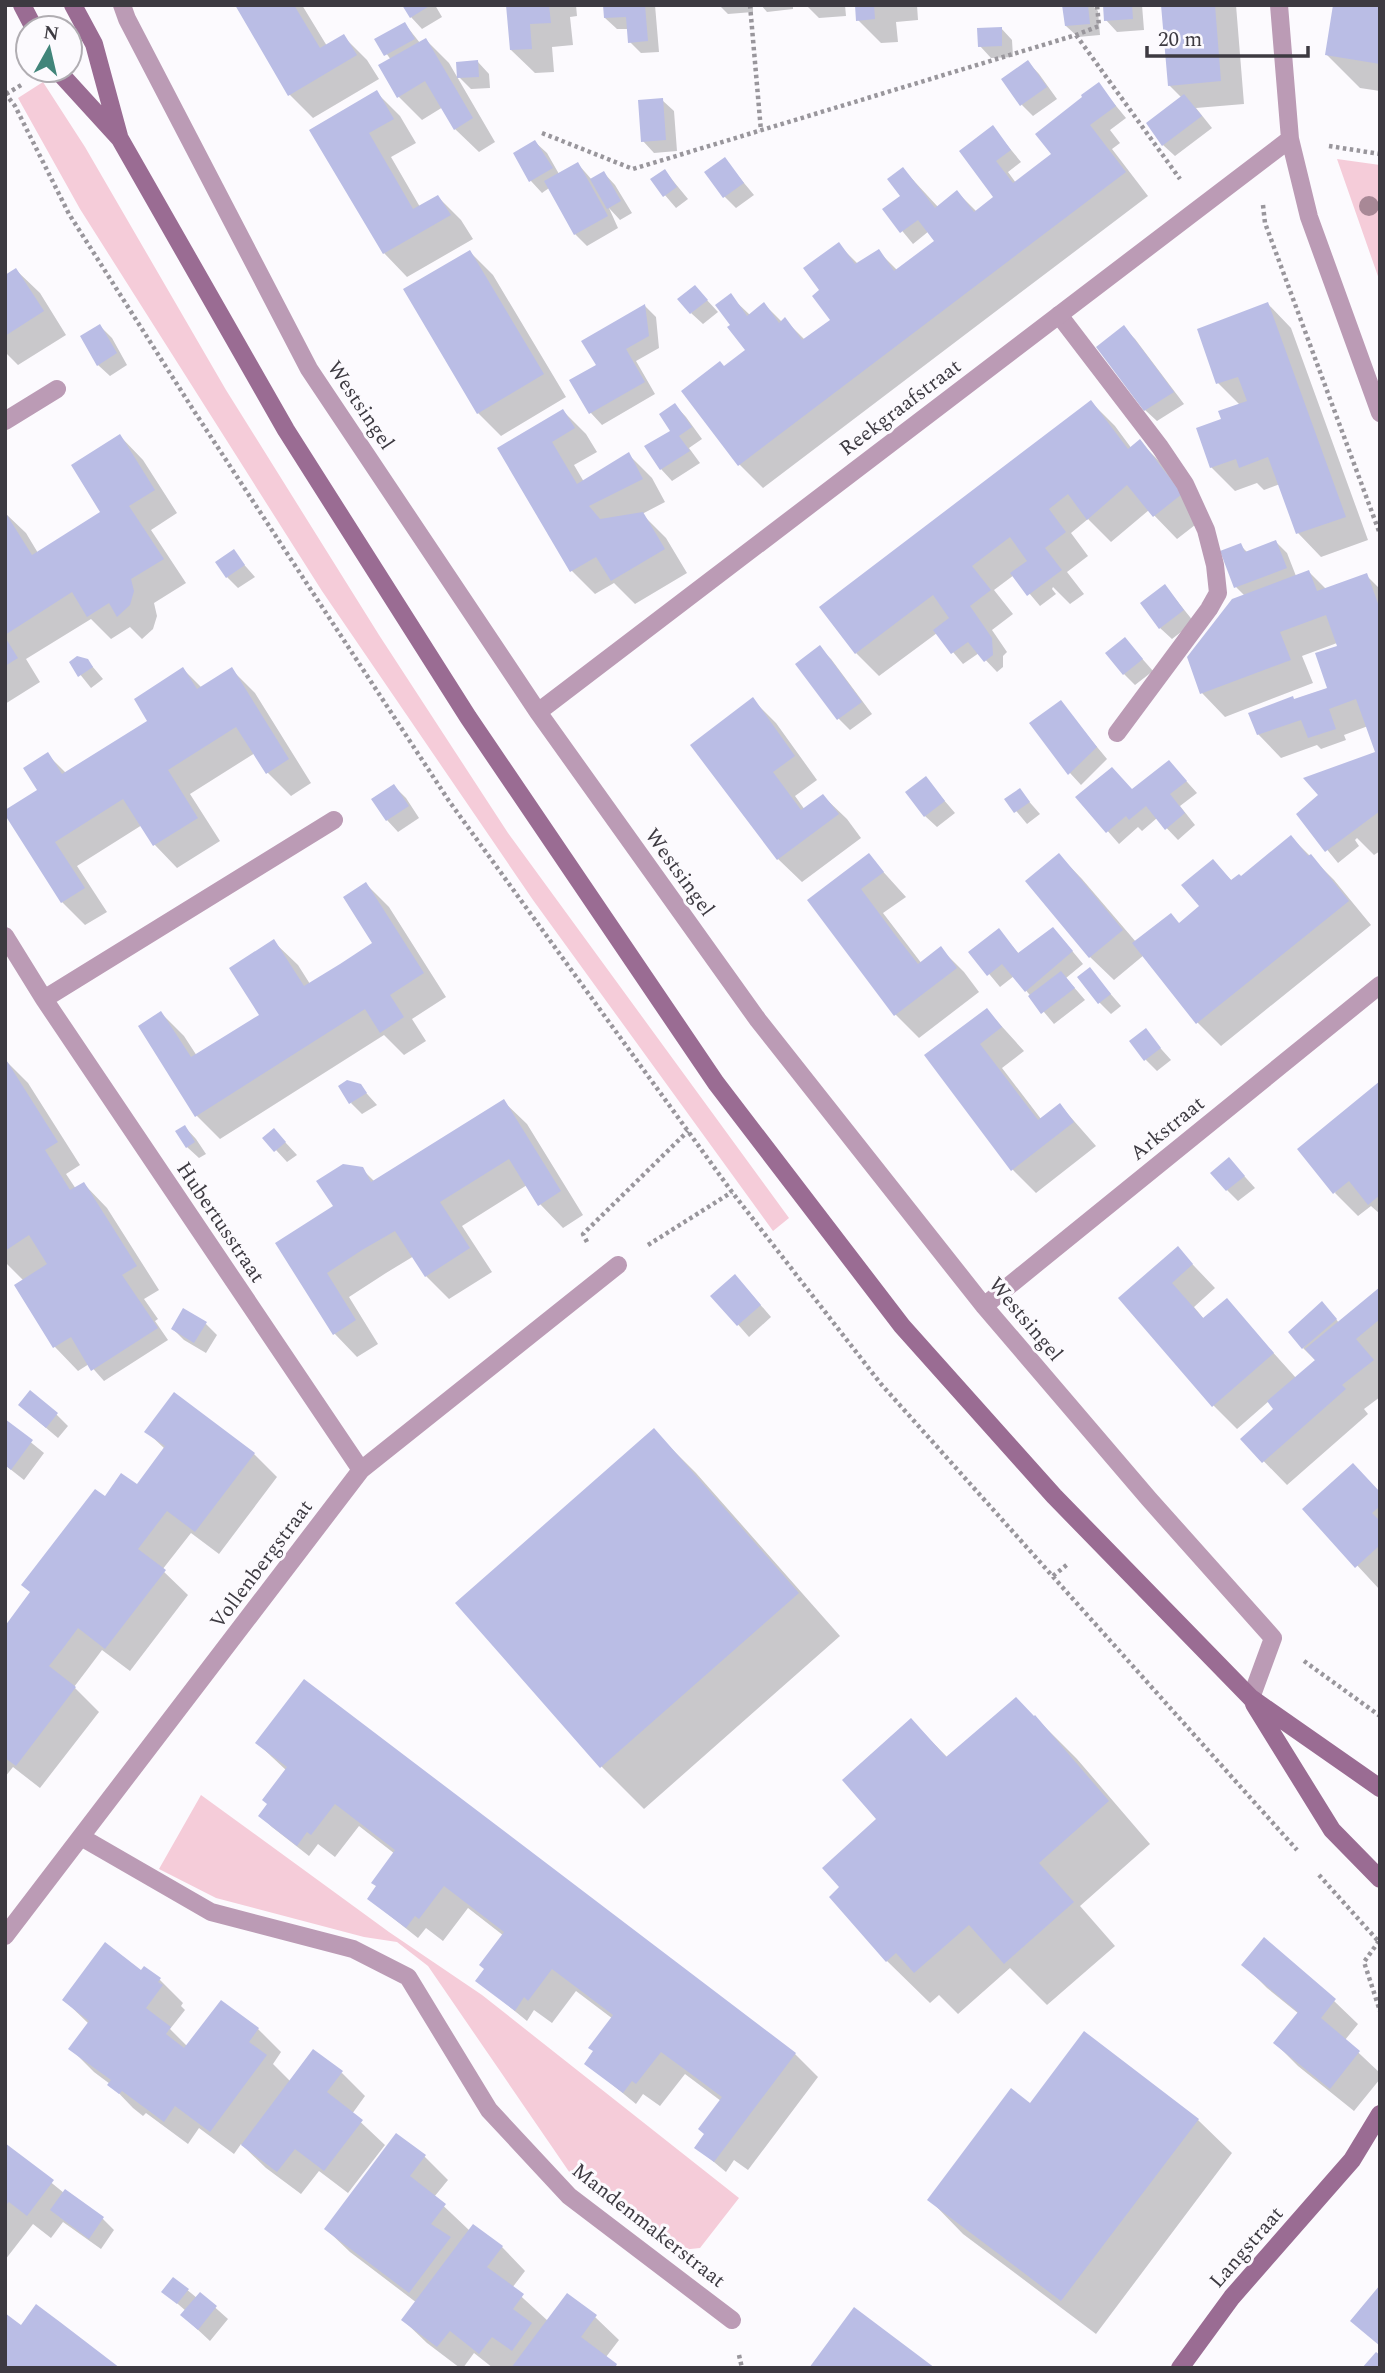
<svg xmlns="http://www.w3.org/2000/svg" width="1385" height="2373" font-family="Spectral,serif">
<rect width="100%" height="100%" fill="#fcfafe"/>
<path fill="#f5ccd9" d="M43,82L85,147L226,390L379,635L508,833L789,1218L773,1231L533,900L322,591L80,209L18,98Z
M1337,159L1380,165V282Z
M201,1795L389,1932L482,1995L739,2198L700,2248L681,2250L661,2243L572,2176L428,1966L397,1942L364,1937L216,1898L159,1869Z"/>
<path fill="#0003" d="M237,5H302L327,46L343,36L367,60L379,79L313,118L290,95Z
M404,5H435L442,17L422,29L411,17Z
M507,5H576L577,16L570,17L573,45L552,47L554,72L535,73L511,50Z
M604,5H655L659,52L641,53L630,42L629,29H617L605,18Z
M719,5H753V12L728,14Z
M761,5H793V9L767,12Z
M806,5H845L846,16L819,18Z
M856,5H917L918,20L896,22L898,42L881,43L858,20Z
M1064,5H1092L1098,11L1100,35L1078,37L1066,26Z
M1105,5H1142L1144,30L1117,32L1106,20Z
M1163,5H1236L1244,104L1196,108L1212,128L1175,156L1163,145L1182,98L1169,85Z
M1380,5V91L1360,88L1326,54Z
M405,24L420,43L426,40L449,63L495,142L479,152L455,129L443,107L422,120L399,97L391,60L377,40Z
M1001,28L1012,40L1013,57L991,58L980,46Z
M478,62L489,74L490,88L471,89L459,77Z
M1028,62L1039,74L1057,99L1033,116L1022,105Z
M1098,84L1126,118L1110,130L1120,143L1112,149L1148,196L763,488L740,465L684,391L725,368L747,351L732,325L730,296L750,315L764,304L782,322L785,320L805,340L832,320L822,290L838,244L858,264L878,251L898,271L937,241L929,231L913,244L885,210L906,206L903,169L938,207L957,192L977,212L996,197L993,128L1021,162L1008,172L1016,183L1054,154Z
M377,93L400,116L416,143L391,157L420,207L438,197L461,220L473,239L407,277L384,253L311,131Z
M662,100L674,111L677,151L654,153L643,141Z
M535,142L547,153L559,174L578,164L592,180L604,173L615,185L632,213L620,220L609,208L618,228L587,246L575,234L549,188L542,193L531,181L515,153Z
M725,160L754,195L736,208L724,196Z
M665,171L688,199L676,208L652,180Z
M470,252L493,275L566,397L501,436L478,413Z
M16,270L40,293L66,335L18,365L5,352V277Z
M706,299L718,312L703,324L691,313Z
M1268,304L1291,328L1368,540L1321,557L1298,533L1280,484L1264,490L1257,483L1235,491L1211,467L1223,420L1240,405L1218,383Z
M645,306L656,317L659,348L636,361L655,394L602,425L591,413L572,381L598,365Z
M100,326L112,338L127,365L110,376L98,365Z
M1124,328L1135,339L1184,404L1157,421L1145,410Z
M1091,402L1115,426L1132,449L1140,442L1163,465L1204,518L1177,539L1149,510L1111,542L1088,519L1071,533L1088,556L1067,572L1084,594L1070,604L1053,587L1052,589L1056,594L1040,606L1014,575L994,590L1013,614L992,630L1007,652L1003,656V667L997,672L979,653L963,664L937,633L879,676L856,653Z
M675,405L686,417L702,439L689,448L700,463L672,481L661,469L673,431Z
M563,411L586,434L597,452L574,465L584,482L629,455L652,478L665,502L642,514L666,538L687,573L635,604L614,583L595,594L572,571L499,449Z
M120,436L143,460L177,513L151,530L186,583L154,603L157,616L153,629L142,639L130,627L111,639L91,619L26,659L40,682L5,704V513L26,533L38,553L103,512Z
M1276,542L1287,553L1296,576L1309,572L1327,590L1366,575L1380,589V851L1374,855L1357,838L1355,840L1359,846L1338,863L1298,814L1377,753L1368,726L1344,735L1346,740L1321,749L1317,745L1281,758L1258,734L1295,701L1329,689L1339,647L1337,643L1302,656L1313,683L1225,717L1202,693L1245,596L1236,587L1240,545L1248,553Z
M233,552L255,577L238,588L227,577Z
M1165,586L1194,622L1172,639L1160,628Z
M1125,639L1153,671L1135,685L1124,674Z
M819,647L831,659L872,714L850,730L839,719Z
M87,660L103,679L91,688L71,663Z
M183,669L202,688L231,669L255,693L311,783L291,796L268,773L255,753L190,794L220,841L177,868L154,844L142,825L77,866L107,912L85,925L62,902L40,790L48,755L67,774L149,722Z
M752,699L776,723L817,780L795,796L805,810L823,796L847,819L861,838L802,882L778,859Z
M1060,702L1107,759L1081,785L1070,773Z
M1180,774L1197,793L1180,806L1195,825L1178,840L1157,818L1142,831L1138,827L1119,844L1078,797L1133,791Z
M926,779L955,813L937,827L925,816Z
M394,786L406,798L419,818L398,832L387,820Z
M1019,790L1040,814L1027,824L1007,800Z
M1291,837L1334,880L1371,925L1221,1046L1198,1023L1144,955L1114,980L1090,957L1028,881L1059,855L1082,879L1136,942L1180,924L1201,906L1213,862L1232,881L1241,878Z
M869,856L906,897L883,913L922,964L941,949L964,972L979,992L919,1038L895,1014L809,901Z
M366,884L389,907L446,997L412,1019L426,1041L404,1055L384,1035L220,1139L197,1116L161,1013L184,1036L197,1056L262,1015L274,942L298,965L310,984L375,944Z
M999,931L1019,954L1064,941L1083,964L1066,978L1085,1000L1054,1024L1014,976L1000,987L971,952Z
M1090,970L1121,1006L1111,1014L1099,1002Z
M987,1010L1024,1051L1002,1068L1041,1119L1060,1105L1096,1146L1036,1193L1013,1170L926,1055Z
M1145,1031L1171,1060L1157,1071L1146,1060Z
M5,1060L28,1083L80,1165L66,1174L76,1189L84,1184L107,1208L159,1290L144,1299L158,1319L155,1321L168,1340L104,1381L89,1364L78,1371L55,1347L16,1286L24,1281L5,1262Z
M1380,1084V1214L1371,1206L1358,1216L1335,1193Z
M360,1086L377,1105L362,1114L351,1103Z
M503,1101L527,1124L583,1215L563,1228L540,1204L527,1185L462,1226L492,1272L449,1299L426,1276L414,1256L386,1273L349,1297L378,1344L357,1357L334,1333L278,1243L335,1207L362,1169L375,1182Z
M185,1127L196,1139L206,1154L199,1158L187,1147Z
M274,1130L297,1155L287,1162L265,1138Z
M1229,1159L1255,1188L1238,1201L1227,1190Z
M1177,1248L1215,1288L1194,1307L1204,1319L1227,1301L1296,1378L1316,1361L1303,1348L1333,1315L1339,1323L1380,1289V1397L1364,1409L1368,1414L1287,1485L1242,1439L1276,1409L1269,1401L1237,1429L1214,1406L1120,1298Z
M746,1288L771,1317L749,1337L713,1296Z
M206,1324L217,1335L206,1353L184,1340L173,1329Z
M56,1414L68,1426L58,1438L32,1416Z
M6,1422L44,1453L24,1480L5,1465Z
M654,1431L696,1473L840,1636L644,1809L602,1767L458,1604Z
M147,1432L254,1454L277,1477L219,1554L191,1533L162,1570L188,1595L130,1671L102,1650L87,1670L74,1687L99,1712L40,1788L13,1767L5,1777V1661L8,1658L5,1655V1628L105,1498L137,1486L165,1449Z
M1380,1492V1590L1305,1509Z
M1035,1717L1077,1759L1150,1844L1080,1906L1115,1946L1047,2005L1010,1968L958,2014L939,1995L930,2003L887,1961L842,1888L879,1819L911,1720L948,1758Z
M257,1743L795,2054L818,2077L748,2170L734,2160L726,2172L697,2148L706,2135L721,2101L685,2074L660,2106L643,2094L636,2104L586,2063L613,2019L576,1991L552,2023L534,2010L527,2021L478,1981L504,1936L468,1908L443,1941L426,1928L418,1938L369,1899L395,1854L359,1826L335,1857L318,1844L309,1856L272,1827L261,1816L287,1771Z
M1244,1965L1334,2001L1358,2024L1345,2040L1380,2073V2079L1354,2111L1298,2066L1275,2043L1299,2014L1267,1988Z
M142,1972L159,1979L183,2003L181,2006L185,2010L170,2029L188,2047L221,2002L258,2029L281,2052L273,2064L291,2082L342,2073L365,2096L352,2114L385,2145L348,2193L319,2171L301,2194L266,2168L241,2144L234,2154L199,2128L188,2144L146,2113L143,2116L133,2108L110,2084L94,2072L71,2049L89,2024L64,2000Z
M1030,2105L1198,2120L1232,2153L1096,2334L963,2234L930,2200Z
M5,2145L64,2193L103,2219L114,2230L101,2249L63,2222L51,2238L33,2224L5,2260Z
M424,2156L448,2180L434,2197L470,2231L502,2247L525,2271L512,2288L548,2321L595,2317L619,2340L606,2357L618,2368H493L474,2353L463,2368H460L427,2343L403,2320L417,2303L350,2252L326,2229Z
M174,2279L197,2298L200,2294L228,2319L210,2341L182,2315L186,2311L164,2292Z"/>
<path fill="#babde5" d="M235,5H294L320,48L344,34L357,55L288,96Z
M402,5H431L410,18Z
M506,5H549L551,23L530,24L532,49L510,50Z
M603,5H645L648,41L628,43L626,17L604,18Z
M855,5H874L875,19L856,21Z
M1062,5H1088L1090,24L1065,26Z
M1103,5H1132L1133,19L1104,21Z
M1161,5H1215L1221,81L1168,86Z
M1333,5H1380V64L1325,55Z
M405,22L415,39L384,56L374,39Z
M1002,27V46L978,47L977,28Z
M426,38L473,118L454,130L425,81L397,98L378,65Z
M478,60L479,77L457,78L456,62Z
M1028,60L1047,87L1020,106L1001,79Z
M1099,82L1116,106L1090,125L1126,172L738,466L681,391L720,361L724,366L745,350L727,327L730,325L715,305L731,293L747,316L764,302L779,323L785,317L802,340L830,320L812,296L819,290L803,268L839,242L855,264L879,249L894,271L934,241L918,220L900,233L882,209L900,196L887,179L903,167L935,208L957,190L974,212L993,197L959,151L993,125L1011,150L996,161L1013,183L1051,154L1035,134L1082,97L1081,95Z
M377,90L394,119L369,133L413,209L438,195L451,215L383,254L309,130Z
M1184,94L1202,116L1162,146L1146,123Z
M663,98L666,140L641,142L638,100Z
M535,140L553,168L529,182L513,153Z
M725,157L744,183L723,198L704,172Z
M578,162L608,216L574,235L544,181Z
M665,169L677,187L663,197L650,179Z
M604,171L621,201L607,209L590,179Z
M470,250L544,374L477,414L403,289Z
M16,268L44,311L5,336V275Z
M695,285L708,300L690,314L677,299Z
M1268,302L1346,517L1296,534L1268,457L1239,468L1236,459L1210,468L1196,428L1221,419L1218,411L1247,401L1238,377L1216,384L1197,329Z
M645,304L649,336L626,349L645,382L589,414L569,380L596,365L581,341Z
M100,324L117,353L97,366L80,336Z
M1124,325L1174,392L1144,411L1096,347Z
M1091,400L1128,449L1140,439L1182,494L1153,517L1127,485L1087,520L1068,494L1049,509L1066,532L1045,548L1062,570L1027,596L1010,573L1027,561L1010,537L972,566L991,590L970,606L992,638L993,655L984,662L968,642L951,654L933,630L949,618L933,595L855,654L819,607Z
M675,403L692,427L679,436L690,451L660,470L644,446L670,431L659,414Z
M563,409L575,428L552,442L577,484L629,452L643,479L589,506L600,519L643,512L665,549L611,581L596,557L570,572L497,448Z
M120,434L155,490L129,506L164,559L131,579L134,591L130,605L117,617L109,603L87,617L72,592L5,635V512L32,555L100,512L71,465Z
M1276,540L1287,568L1234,588L1220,551L1241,543L1245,552Z
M234,549L245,565L226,578L215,562Z
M1309,570L1317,591L1367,573L1380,609V811L1325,852L1296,814L1318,795L1303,778L1375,752L1356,699L1329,709L1336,729L1308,738L1301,720L1257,735L1248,713L1293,696L1294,699L1327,688L1315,653L1337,646L1326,615L1280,632L1291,660L1200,694L1187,657L1232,599Z
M1165,584L1184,610L1159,629L1140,603Z
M5,637L18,658L5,666Z
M1125,637L1143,659L1123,675L1105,653Z
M820,645L862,702L837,720L795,664Z
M77,656L88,659L93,667L78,677L69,662Z
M183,667L197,689L232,667L289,759L266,774L236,727L168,770L198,818L153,846L123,799L55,842L85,888L61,903L5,815V810L37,790L23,768L48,752L62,774L147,721L134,699Z
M753,697L795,756L773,772L801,810L823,794L839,814L777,860L690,745Z
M1061,700L1097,747L1068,775L1029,723Z
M1169,760L1187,781L1170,794L1185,813L1165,830L1146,806L1129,820L1126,816L1106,833L1075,797L1112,767L1132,789Z
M926,776L945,801L924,817L905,792Z
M394,784L409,806L386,821L371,799Z
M1020,788L1030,802L1014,813L1004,799Z
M1291,835L1308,856L1311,854L1349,901L1196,1024L1132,943L1171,913L1179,923L1199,906L1181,885L1213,859L1231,880L1239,874L1241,876Z
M869,853L884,872L861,889L896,936L918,964L941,946L957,968L894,1016L807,900Z
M1059,853L1123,930L1089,958L1025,881Z
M366,882L424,973L390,995L404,1017L380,1033L365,1009L195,1117L138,1026L161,1011L191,1057L259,1015L229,968L274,939L304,986L340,964L372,943L343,897Z
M1053,927L1073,951L1025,992L1002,964L987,976L968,952L999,928L1018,953Z
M1090,967L1111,994L1098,1004L1077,977Z
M1061,971L1075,988L1041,1014L1028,996Z
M987,1008L1002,1027L980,1044L1038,1120L1060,1103L1074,1122L1011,1171L924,1055Z
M1146,1028L1161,1048L1144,1061L1129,1041Z
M5,1058L58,1142L45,1150L70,1190L84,1182L137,1266L122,1275L158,1328L91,1371L71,1337L53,1348L14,1285L47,1264L29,1235L5,1251Z
M347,1080L361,1084L367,1093L349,1104L338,1086Z
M1380,1081V1195L1368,1205L1349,1181L1333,1194L1297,1149Z
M504,1099L561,1191L538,1206L509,1159L440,1202L470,1248L425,1277L395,1231L362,1250L327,1273L356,1320L333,1335L275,1243L333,1206L316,1181L343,1164L363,1167L371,1182Z
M185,1125L195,1142L186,1148L175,1131Z
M274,1128L286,1142L274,1152L262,1138Z
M1229,1157L1245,1176L1226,1191L1210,1173Z
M1178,1246L1193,1264L1172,1283L1203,1318L1227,1298L1274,1353L1212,1407L1118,1298Z
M735,1274L761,1305L737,1326L710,1296Z
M1380,1287V1319L1356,1339L1374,1360L1342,1385L1346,1389L1262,1463L1240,1439L1273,1409L1267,1401L1315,1360L1305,1349Z
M1322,1301L1337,1319L1302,1349L1288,1332Z
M183,1308L207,1322L194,1343L171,1329Z
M30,1390L58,1413L46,1428L18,1405Z
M174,1392L255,1453L195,1532L167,1511L138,1549L166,1570L105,1649L78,1628L64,1647L49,1666L76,1687L16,1766L5,1758V1659L7,1656L5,1655V1626L30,1592L21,1585L95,1489L105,1496L121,1473L137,1484L165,1446L144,1432Z
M5,1419L33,1440L11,1470L5,1465Z
M654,1428L799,1593L600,1768L455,1603Z
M1353,1463L1380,1492V1506L1372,1513L1380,1521V1545L1355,1568L1302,1509Z
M304,1679L796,2053L714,2162L694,2148L704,2134L698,2129L722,2097L691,2074L661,2052L636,2084L632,2081L623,2093L584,2064L593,2051L588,2048L613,2015L552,1969L528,2001L524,1997L515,2011L475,1981L484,1969L479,1965L504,1932L444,1886L419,1919L415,1916L406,1928L367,1899L376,1886L371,1883L395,1850L335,1804L311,1835L307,1832L297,1846L258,1816L267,1804L262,1800L287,1767L255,1743Z
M1016,1697L1034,1716L1035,1715L1109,1801L1039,1863L1074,1902L1004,1964L969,1925L914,1973L896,1953L886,1962L829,1897L839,1887L822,1868L876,1819L842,1780L911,1718L946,1757Z
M1264,1937L1336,1999L1321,2018L1360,2051L1330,2089L1273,2043L1298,2012L1241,1965Z
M105,1942L141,1970L144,1966L161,1978L158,1982L163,1985L146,2008L171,2027L166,2034L184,2048L221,2000L259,2028L249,2042L267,2055L210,2132L175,2106L164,2122L122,2091L119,2094L107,2085L111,2080L68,2049L89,2021L62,2000Z
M1084,2031L1199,2119L1061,2301L927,2200L1011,2088L1030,2103Z
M313,2049L343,2071L327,2092L363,2120L324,2171L295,2149L277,2172L241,2145Z
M396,2133L426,2155L410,2176L446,2204L431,2224L451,2237L409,2293L324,2229Z
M5,2143L54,2180L27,2216L9,2202L5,2206Z
M65,2189L104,2217L89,2239L50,2210Z
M473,2224L503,2246L487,2267L524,2294L513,2309L532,2323L512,2351L492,2337L479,2354L450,2331L437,2347L401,2320Z
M173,2277L189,2289L177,2304L161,2292Z
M1380,2285V2346L1350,2321Z
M200,2292L217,2306L198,2330L180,2315Z
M567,2293L597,2315L581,2337L617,2364L615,2368H511Z
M36,2304L60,2322L120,2368H5V2313L21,2325Z
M854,2307L935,2368H809Z
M1376,2352L1380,2355V2368H1362Z"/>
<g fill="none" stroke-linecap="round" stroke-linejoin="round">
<path stroke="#99969c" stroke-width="4.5" stroke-dasharray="3.5 3.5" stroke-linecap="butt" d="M750,5L761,131
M1076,35L1180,179
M5,93L15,106L69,214L194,411L449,801L732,1192L881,1384L1297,1850
M6,94L23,84
M542,133L633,169L1076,35L1099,26L1097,5
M1329,146L1380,154
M1263,205L1265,223L1380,534
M587,1242L583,1234L688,1131
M648,1245L732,1192
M1053,1576L1069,1563
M1304,1661L1380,1716
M1319,1875L1379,1942
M1379,1941L1364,1962L1380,2011
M739,2355L742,2368"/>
<path stroke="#bb9bb5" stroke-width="18" d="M1059,315L1160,447L1185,484L1206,530L1215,565L1218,593L1209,609L1117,733"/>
<path stroke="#bb9bb5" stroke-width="18" d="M122,5L127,19L309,369L538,712L758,1020L984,1306L1149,1499L1273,1638L1251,1698
M1279,5L1290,139L1309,217L1380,413
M5,421L57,389
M538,712L1290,139
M5,936L44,999L361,1470
M44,999L334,820
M984,1306L1380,985
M81,1837L211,1912L353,1949L408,1977L489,2110L569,2196L732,2320
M5,1936L361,1470L618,1265"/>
<path stroke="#9a6c93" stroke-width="18" d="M22,5L34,28
M73,5L94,44L119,136
M57,70L120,139L286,430L468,717L716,1083L902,1326L1054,1496L1251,1698L1380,1788
M1254,1704L1332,1830L1380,1879
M1180,2368L1232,2297L1352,2160L1380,2114"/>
</g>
<circle fill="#a88896" cx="1369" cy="206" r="10"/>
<g text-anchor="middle" stroke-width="6" stroke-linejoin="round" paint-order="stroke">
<g font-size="21" fill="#3d3a41" stroke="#fcfafe">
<text transform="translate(361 405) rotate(56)" y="7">Westsingel</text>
<text transform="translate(900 407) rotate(-37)" y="7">Reekgraafstraat</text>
<text transform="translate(680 872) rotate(54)" y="7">Westsingel</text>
<text transform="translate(1167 1128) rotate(-39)" y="7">Arkstraat</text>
<text transform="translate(221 1222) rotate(56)" y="7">Hubertusstraat</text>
<text transform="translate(1026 1319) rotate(50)" y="7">Westsingel</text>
<text transform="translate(261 1564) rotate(-53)" y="7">Vollenbergstraat</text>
<text transform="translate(649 2225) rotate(38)" y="7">Mandenmakerstraat</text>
<text transform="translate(1246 2247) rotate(-49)" y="7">Langstraat</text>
</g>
</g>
<rect width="1385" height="2373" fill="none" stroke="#3d3a41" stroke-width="14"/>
<g transform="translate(49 49) rotate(8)"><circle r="33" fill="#fcfafe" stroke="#b0adb2" stroke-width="2"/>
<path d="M0-5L12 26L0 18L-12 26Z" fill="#41857a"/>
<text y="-10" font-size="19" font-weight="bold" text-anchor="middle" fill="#3d3a41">N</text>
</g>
<path d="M1147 46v10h161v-10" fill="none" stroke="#3d3a41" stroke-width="3.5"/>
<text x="1158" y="46" font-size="21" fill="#3d3a41" stroke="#fcfafe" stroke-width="5" paint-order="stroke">20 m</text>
</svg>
